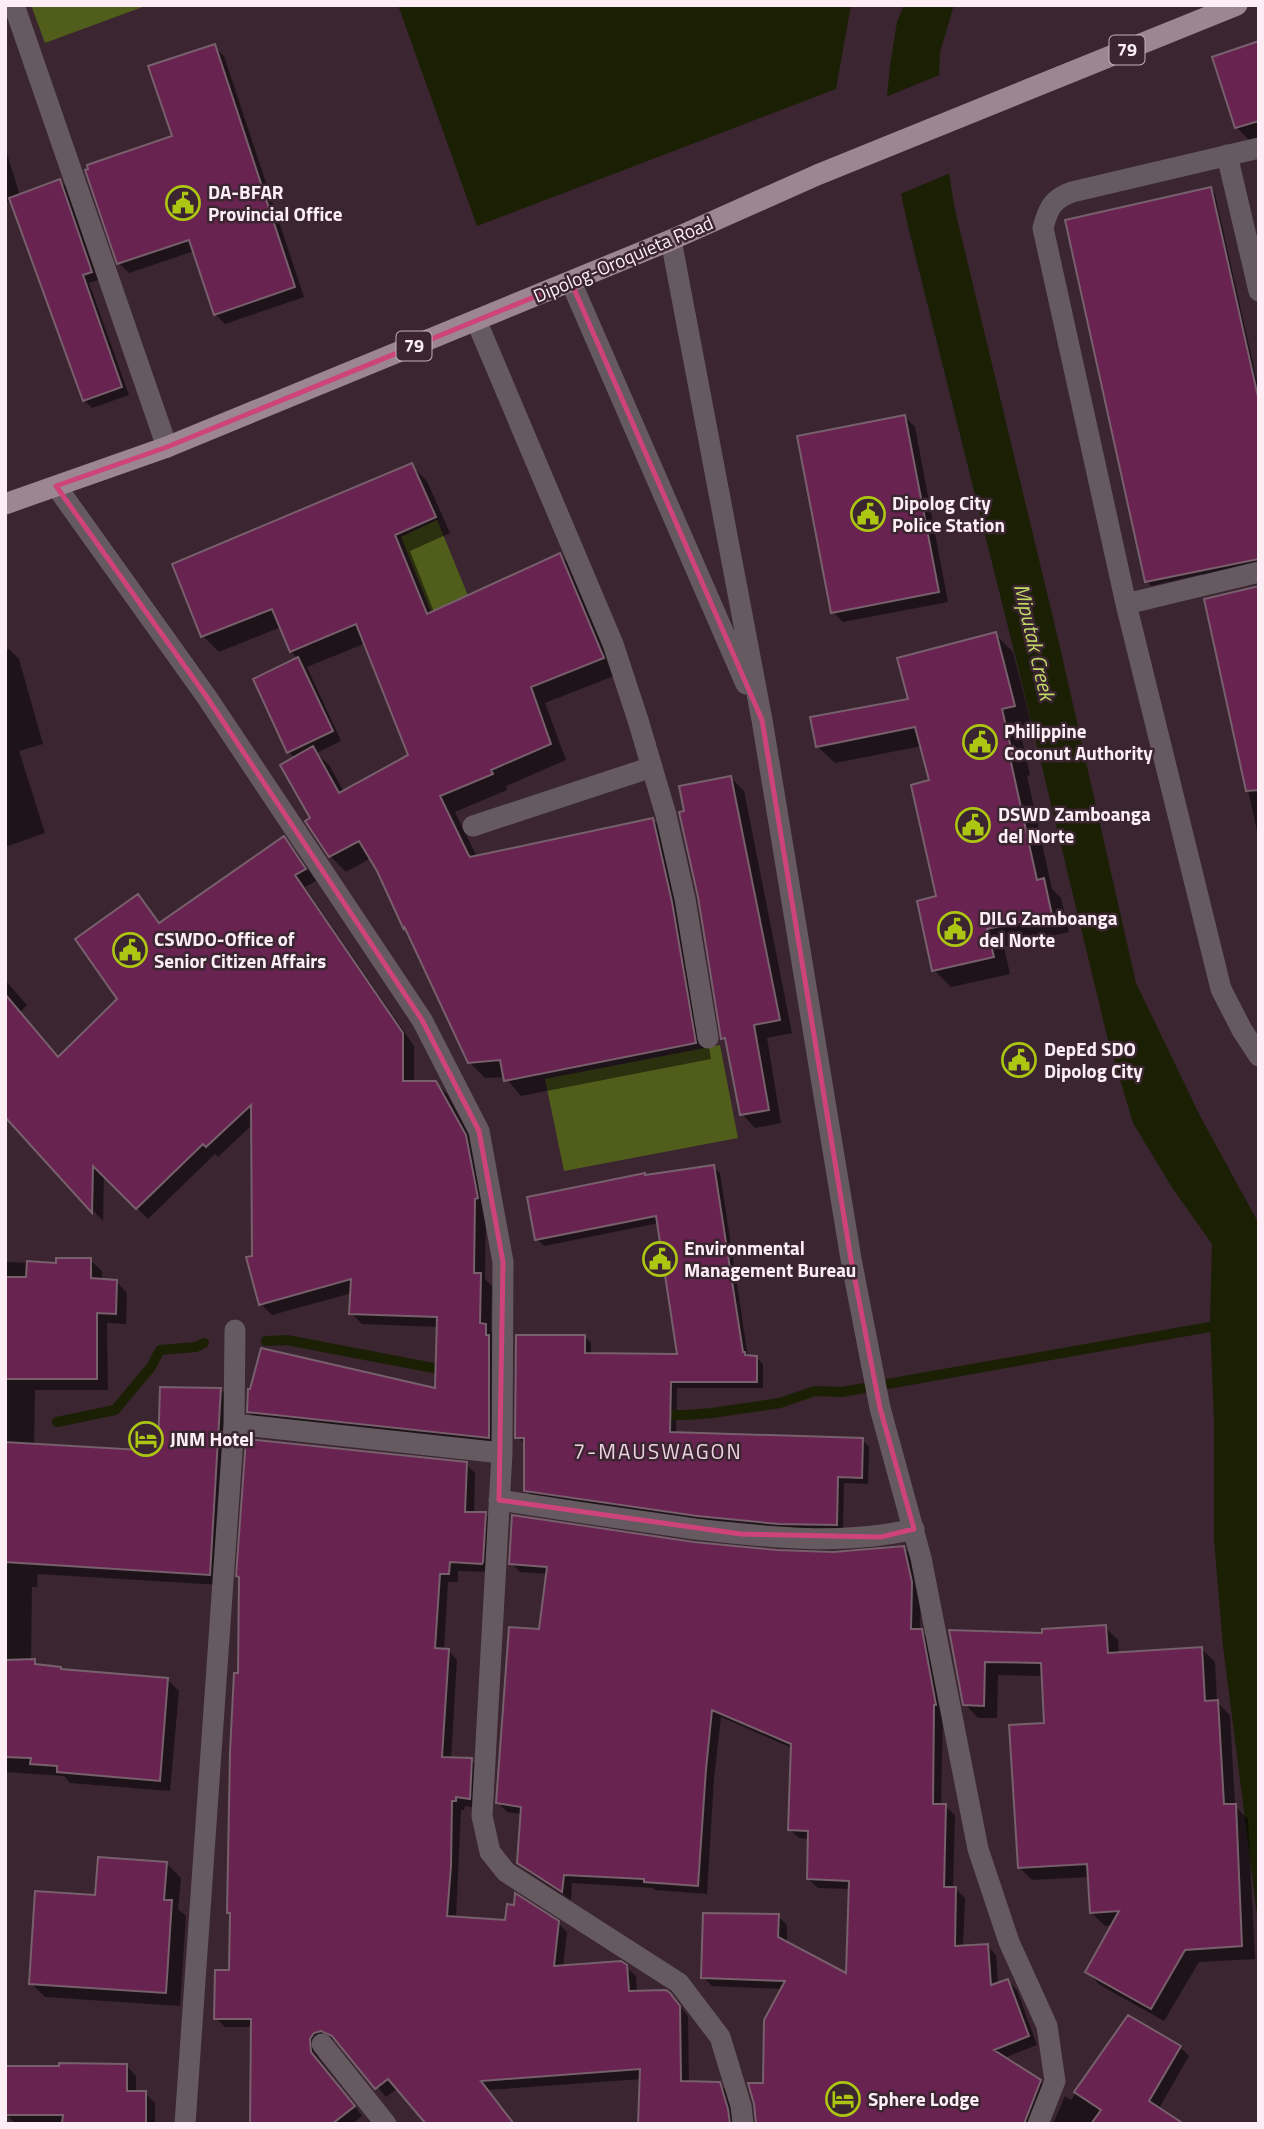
<svg xmlns="http://www.w3.org/2000/svg" width="1264" height="2129" font-family="'Titillium Web',sans-serif">
<rect width="100%" height="100%" fill="#3a2531"/>
<path fill="#515d1b" d="M31,5H148L45,43Z
M437,520L474,610L438,629L401,537Z
M720,1045L738,1138L564,1171L545,1079Z"/>
<path fill="#1b2005" d="M398,5H851L836,89L477,226Z
M904,5H954L940,52L938,106L955,210L1060,647L1136,983L1200,1116L1259,1224V1930L1223,1646L1214,1541V1421L1210,1322L1212,1244L1173,1189L1133,1123L1108,1040L1016,659L907,222L885,117L890,66L897,22Z"/>
<path fill="#3a2531" d="M942,74L941,106L953,172L898,195L882,118L883,98Z"/>
<path fill="#0007" fill-rule="evenodd" d="M1259,43V140L1251,142L1237,128Z
M214,46L224,56L304,297L225,324L215,314L194,251L129,273L119,263Z
M5,147L20,196L60,181L68,189L99,280L89,283L129,395L92,408L84,400L12,200L5,203Z
M1211,189L1215,194L1259,390V564L1205,577L1202,574L1151,586L1147,581Z
M905,417L915,427L948,602L843,622L833,612Z
M411,465L427,481L450,533L410,551L434,612L560,555L576,571L619,674L545,703L566,760L506,786L507,790L455,812L477,857L653,820L669,836L687,919L711,1059L521,1096L505,1077L485,1078L469,1062L371,858L346,872L330,856L312,819L295,758L289,752L298,659L291,651L281,627L219,652L203,636ZM366,643L410,756L344,792L329,765L317,753L341,741L307,667Z
M1259,587V840L1206,600Z
M995,634L1013,652L1031,723L1019,726L1030,775L1027,776L1052,889L1061,898L1069,932L1004,947L1010,974L951,987L934,970L938,898L931,782L922,746L835,763L817,746L910,700Z
M9,649L19,659L43,744L19,751L45,833L5,847V650Z
M731,778L744,791L792,1033L767,1038L781,1123L755,1128L742,1114L727,1043L722,1038L686,812Z
M284,839L295,850L316,881L305,887L414,1046V1083H436L447,1094L477,1148L486,1210L485,1279L492,1286L491,1331L497,1337L500,1448L260,1423L249,1412L436,1390L439,1327L362,1324L351,1313L352,1293L272,1315L261,1304L253,1257L252,1125L218,1157L215,1154L148,1219L104,1174L103,1221L5,1115V980L27,1005L20,1012L59,1059L119,999L138,897L161,924Z
M713,1167L720,1173L748,1357H756L763,1364V1388H677L676,1434L862,1440L869,1447L868,1484L844,1483L843,1531L705,1522L533,1497L526,1490V1444L517,1437L584,1336L591,1343V1354L679,1356L659,1223L544,1246L537,1239L647,1177Z
M90,1260L102,1271V1281H116L127,1293L126,1324L107,1323L108,1390H35L34,1445L160,1453L221,1390L232,1401L221,1585L38,1574L37,1587H32L31,1661L39,1666L60,1668L63,1671L167,1679L179,1691L170,1791L70,1783L64,1776L5,1772V1262L58,1264Z
M466,1464L475,1473L474,1514H485L494,1523L491,1572L458,1571V1582H448L444,1650H448L457,1660L451,1759L471,1760L480,1769L478,1808L465,1806L464,1810H461L456,1918L558,1923L567,1932L563,1967H626L636,1976L637,1993L669,1994L688,2016L689,2083L719,2084L729,2093L736,2124H640L656,2078L488,2090L514,2124H454L398,2088L386,2097L340,2043L331,2039L319,2048L318,2057L362,2116L352,2124H251L253,2027H225L216,2018L231,1972L239,1675Z
M693,1544L776,1552L833,1553L904,1548L913,1557L921,1593L920,1630L930,1640L943,1713L941,1806H945L955,1815L953,1889H956L965,1898L963,1947L987,1945L996,1955L998,1984L1008,1981L1017,1990L1037,2045L1004,2058L1040,2081L1050,2090L1036,2124H757L783,1989L712,1986L703,1977L778,1916L787,1925V1943L847,1976L851,1889L818,1888L808,1879L810,1839L799,1838L789,1829L792,1748L721,1717L714,1779L707,1894L655,1890L653,1888L572,1883L571,1900L528,1872L519,1863L522,1814L507,1812L498,1802L541,1631L548,1574L520,1572L511,1563Z
M1105,1627L1118,1640L1119,1654L1202,1649L1215,1662L1217,1702L1230,1715L1235,1806L1248,1819L1255,1959L1199,1962L1164,2021L1100,1985L1087,1972L1113,1925L1105,1926L1092,1913L1090,1877L1032,1880L1019,1867L1046,1725L1043,1676L998,1675L997,1718H978L965,1704L951,1632L1044,1635Z
M167,1864L181,1878L178,1909L186,1916L180,2006L45,1997L31,1983Z
M1128,2018L1180,2047L1189,2056L1158,2110L1180,2124H1053L1065,2096L1071,2100Z
M126,2065L136,2076V2093H145L155,2103V2124H16L6,2114Z"/>
<g fill="none" stroke-linecap="round" stroke-linejoin="round">
<path stroke="#1b2005" stroke-width="10" d="M266,1341L287,1340L449,1371
M658,1415H687L712,1413L780,1403L815,1391L842,1392L1221,1325
M57,1422L115,1410L151,1367L160,1350L196,1347L204,1343"/>
</g>
<path fill="#692351" stroke="#775f6c" stroke-width="2" d="M1259,41V121L1235,128L1212,57Z
M215,44L295,287L214,315L189,240L117,264L85,170L88,169L87,165L172,136L148,66Z
M60,179L92,272L83,275L122,387L83,401L9,198Z
M1211,187L1259,401V559L1145,582L1065,220Z
M905,415L939,592L831,613L797,436Z
M412,463L436,517L395,535L427,614L560,553L604,658L531,687L551,744L491,770L493,774L440,796L468,854L470,857L653,818L672,902L696,1043L504,1081L500,1060L468,1063L404,926V930L377,871L359,841L329,857L305,821L310,818L280,765L313,746L339,793L408,755L356,624L290,652L272,609L201,637L172,564Z
M1259,586V790L1246,791L1204,599Z
M996,632L1015,706L1002,709L1013,757L1010,758L1037,880L1044,878L1052,915L987,929L994,957L932,971L917,901L936,896L911,785L929,780L915,727L816,747L810,717L908,699L897,658Z
M298,657L333,731L287,753L253,679Z
M731,776L780,1020L754,1025L769,1110L740,1115L725,1038L721,1039L698,897L679,812L684,811L679,786Z
M284,836L306,869L295,875L403,1033V1081H436L466,1135L478,1198L475,1199L474,1273H481L480,1323L486,1324V1335H489V1438L247,1412L248,1389H250L261,1348L435,1388L437,1317L349,1314L351,1279L259,1305L246,1257L252,1256L251,1105L206,1147L203,1144L136,1209L93,1166L92,1213L5,1117V994L58,1057L117,999L75,939L138,894L159,923Z
M714,1165L743,1352H745V1355L757,1356V1382H671L670,1432L863,1438L862,1478L838,1477L837,1525L778,1524L697,1516L524,1491V1438H515L516,1335H585V1353L677,1354L656,1216L535,1240L527,1197L645,1173V1175Z
M56,1258H91V1278L117,1280L116,1314L97,1313V1379H5V1277H26L27,1261L56,1263Z
M160,1387L221,1388L210,1575L5,1562V1442L158,1451Z
M246,1439L467,1462L465,1512H486L483,1562L482,1564L450,1562L449,1574H440L435,1648L449,1649L442,1757L472,1758L470,1799L456,1797V1801H452L451,1866L447,1916L505,1920L507,1904L514,1905L515,1893L559,1921L554,1966L621,1961L627,1965L629,1991L666,1990L670,1993L680,2006L681,2081L720,2082L728,2109L730,2124H638L640,2069L481,2081L514,2124H426L388,2079L375,2089L332,2036L321,2031L314,2033L310,2039L311,2052L355,2106L332,2124H250L251,2019H214L215,1970H229L230,1913H227L230,1752L234,1673H238L239,1577L236,1576Z
M512,1515L694,1542L777,1550L833,1552L904,1546L912,1582L911,1629H922L936,1705H934L933,1804H946L944,1887H956L955,1946L988,1944L991,1985L1008,1979L1029,2036L994,2050L1041,2080L1024,2124H756L754,2104L748,2083H763L764,2020L785,1981L701,1978L703,1913L779,1914L778,1937L846,1973L849,1881L807,1879L808,1831L788,1830L791,1744L712,1710L706,1769L698,1886L644,1882V1879L564,1875L562,1892L517,1863L521,1807L496,1803L509,1627L539,1629L547,1567L509,1564Z
M1106,1625L1108,1653L1202,1647L1205,1701L1218,1700L1224,1804H1236L1242,1946L1185,1950L1151,2009L1085,1972L1119,1911L1090,1913L1087,1864L1018,1868L1009,1725L1044,1723L1041,1663L985,1662L984,1706L963,1705L949,1630L1042,1633V1629Z
M35,1659V1664L61,1667V1669L168,1678L160,1781L57,1772V1766L30,1764L31,1758L5,1757V1660Z
M98,1857L167,1862L164,1900H172L166,1993L29,1984L35,1891L95,1895Z
M1128,2015L1181,2046L1149,2101L1184,2124H1091L1101,2110L1074,2092Z
M59,2063L127,2064V2091H146V2124L62,2123L63,2115H5V2066H59Z"/>
<g fill="none" stroke-linecap="round" stroke-linejoin="round">
<path stroke="#655a60" stroke-width="21" d="M1259,148L1072,192C1052,199 1048,209 1043,228L1126,604L1221,989L1242,1030L1259,1056
M1227,155L1259,291
M476,320L613,644L638,720L666,815L685,899L708,1038
M1126,604L1259,572
M473,826L652,767"/>
<path stroke="#655a60" stroke-width="21" d="M14,5L167,447
M671,240L762,720L851,1259L880,1408L921,1558L978,1849L1009,1942L1047,2026L1055,2081L1038,2124
M571,282L746,684
M56,486L206,696L422,1020L479,1131L503,1262L502,1453L482,1816L490,1852L506,1872L679,1983L720,2037L741,2106L743,2124
M234,1424L502,1453
M499,1500C564,1510 630,1520 695,1529C767,1537 843,1546 914,1529
M322,2044L386,2124
M185,2124L234,1424L235,1330"/>
<path stroke="#9c8692" stroke-width="21" d="M5,504L167,447L671,240L817,175L1237,5"/>
</g>
<path fill="none" stroke="#ce437a" stroke-width="5" stroke-linejoin="round" d="M571,282L762,720L851,1259L880,1408L914,1529L881,1537L741,1534L499,1500L503,1262L479,1131L422,1020L206,696L56,486L167,447Z"/>
<defs>
<g id="civic-ring" transform="scale(1.75)"><circle r="9.5" fill="#3a2531" stroke="#acc612" stroke-width="1.5"/><path d="M-.6-6.5H3V-4.5H.6V-3L4-1V1h2V6H-6V1h2V-1L-.6-3ZM-1.2 2.5V6h2.4V2.5Z" fill="#acc612"/></g>
<g id="hotel-ring" transform="scale(1.75)"><circle r="9.5" fill="#3a2531" stroke="#acc612" stroke-width="1.5"/><path d="M-6-4.5h1.5V1H6V5H4.5V3h-9V5H-6ZM-4 0a1.8 1.8 0 1 1 3.6 0ZM.5 0V-2.5h3Q6-2.5 6 0Z" fill="#acc612"/></g>
</defs>
<g fill-rule="evenodd">
<use href="#civic-ring" x="183" y="203"/>
<use href="#civic-ring" x="868" y="514"/>
<use href="#civic-ring" x="980" y="742"/>
<use href="#civic-ring" x="973" y="825"/>
<use href="#civic-ring" x="955" y="929"/>
<use href="#civic-ring" x="130" y="950"/>
<use href="#civic-ring" x="1019" y="1060"/>
<use href="#civic-ring" x="660" y="1259"/>
<use href="#hotel-ring" x="146" y="1439"/>
<use href="#hotel-ring" x="843" y="2099"/>
</g>
<g text-anchor="middle" stroke-width="5" stroke-linejoin="round" paint-order="stroke">
<g fill="#3a2531" stroke="#c2b2bb" stroke-width="2">
<rect x="1109.5" y="35.5" width="35" height="29" rx="5"/>
<rect x="396.5" y="331.5" width="35" height="29" rx="5"/>
</g>
<g font-size="18" font-weight="bold" fill="#fdeef6">
<text x="1127" y="56">79</text>
<text x="414" y="352">79</text>
</g>
<g font-size="19" font-weight="bold" fill="#fdeef6" stroke="#3a2531" text-anchor="start">
<text x="208" y="199">DA-BFAR<tspan x="208" dy="22">Provincial Office</tspan></text>
<text x="892" y="510">Dipolog City<tspan x="892" dy="22">Police Station</tspan></text>
<text x="1004" y="738">Philippine<tspan x="1004" dy="22">Coconut Authority</tspan></text>
<text x="998" y="821">DSWD Zamboanga<tspan x="998" dy="22">del Norte</tspan></text>
<text x="979" y="925">DILG Zamboanga<tspan x="979" dy="22">del Norte</tspan></text>
<text x="154" y="946">CSWDO-Office of<tspan x="154" dy="22">Senior Citizen Affairs</tspan></text>
<text x="1044" y="1056">DepEd SDO<tspan x="1044" dy="22">Dipolog City</tspan></text>
<text x="684" y="1255">Environmental<tspan x="684" dy="22">Management Bureau</tspan></text>
<text x="170" y="1446">JNM Hotel</text>
<text x="868" y="2106">Sphere Lodge</text>
</g>
<g font-size="19" fill="#fdeef6" stroke="#3a2531">
<text transform="translate(623 259) rotate(-23)" y="7">Dipolog-Oroquieta Road</text>
</g>
<g font-size="21" font-style="italic" fill="#c3da65" stroke="#3a2531">
<text transform="translate(1034 642) rotate(77)" y="7">Miputak Creek</text>
</g>
<g font-size="21" letter-spacing="2" fill="#efd3e2" stroke="#3a2531">
<text x="658" y="1459">7-MAUSWAGON</text>
</g>
</g>
<rect width="1264" height="2129" fill="none" stroke="#fdeef6" stroke-width="14"/>
</svg>
